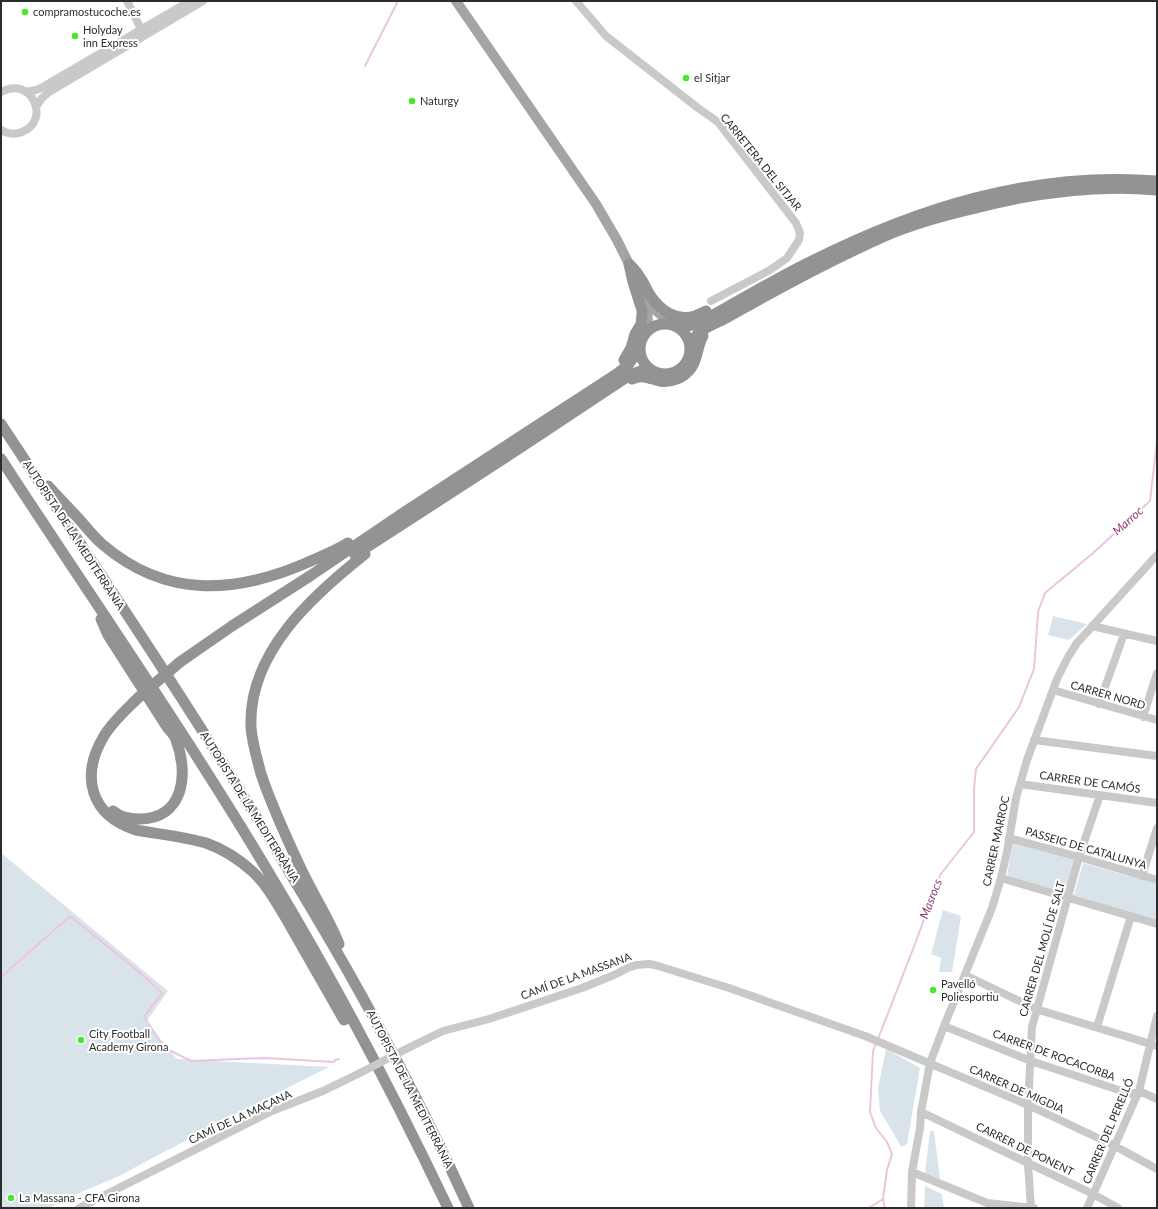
<svg xmlns="http://www.w3.org/2000/svg" width="1158" height="1209" font-family="Lato,sans-serif">
<rect width="100%" height="100%" fill="#fff"/>
<path fill="#d9e4ea" d="M1053,616L1087,624L1069,640L1048,635Z
M1013,842L1076,860L1066,893L1007,876Z
M1,853L168,991L146,1022L177,1059L329,1067L228,1118L117,1177L60,1201L50,1208H1Z
M1083,863L1157,884V921L1074,895Z
M943,910L961,916L952,972H939L941,958L931,954Z
M886,1049L920,1068L907,1144L901,1147V1146L880,1111L878,1088Z
M930,1131H934L940,1179L925,1173Z
M925,1186L942,1194L944,1208H924Z"/>
<g fill="none" stroke-linecap="round" stroke-linejoin="round">
<path stroke="#ebc5df" stroke-width="2" d="M365,66L398,1
M1,977L70,916L139,972L162,993L144,1017L165,1048L191,1061L265,1058L334,1062L335,1060L339,1059
M878,1039L915,944L940,875L974,832V789L976,769L1019,707L1034,669L1038,612L1045,593L1092,554L1150,501L1157,441
M883,1199L885,1208
M869,1208L883,1199L887,1170L892,1154L887,1142L876,1128L870,1112L873,1051L876,1043"/>
<path stroke="#c9c9c9" stroke-width="8" d="M127,1L141,29
M576,1L606,36L698,108L718,122L796,223L800,233L799,240L787,258L770,270L711,301
M1,92C31,75 52,120 22,132C15,135 8,134 1,130
M26,92L36,90L41,88L190,1
M36,107L42,98L49,92L203,1
M1092,626L1157,641
M1053,690L1157,720
M1099,704L1124,634
M1143,717L1157,673
M1034,740L1157,756
M1020,784L1157,803
M1009,838L1079,857L1157,880
M1142,876L1157,828
M1001,878L1157,924
M965,975L1036,1009L1157,1046
M944,1026L1031,1061L1131,1094L1139,1091L1157,1099
M1097,1027L1131,916
M410,1047L443,1031L489,1019L582,988L614,975L628,968L636,965L649,964L655,965L729,988L865,1036L1028,1105L1115,1146L1157,1169
M921,1112L1093,1194L1118,1208
M912,1172L987,1203L1034,1208
M79,1208L272,1111L323,1091L360,1073
M911,1208L912,1172L920,1128L921,1112L930,1063L944,1026L992,908L1001,878L1007,852L1016,798L1027,760L1057,679L1068,657L1077,643L1157,555
M1031,1208L1028,1164V1105L1032,1027L1079,857L1100,795
M1087,1208L1139,1091L1157,1016"/>
<path stroke="#a4a4a4" stroke-width="10" d="M456,1L596,204L617,240L632,270
M647,297L655,310L672,324
M643,298C648,310 649,319 647,331"/>
<path stroke="#939393" stroke-width="11" d="M629,264C633,268 637,272 639,276C644,282 646,289 650,295C660,310 676,322 695,316C698,315 702,313 706,311
M640 349a25 25 0 1 1 50 0a25 25 0 1 1-50 0Z
M679,328C685,327 691,325 697,324C702,322 708,318 713,315C726,308 739,300 752,293C770,283 788,273 806,264C916,208 1032,171 1157,181
M690,346C696,330 710,326 724,319C734,314 743,308 753,303C796,279 840,256 885,236C913,224 942,216 972,209C1032,193 1094,184 1157,190
M624,360L631,348L635,334L641,324L642,315V310L633,282L629,264
M632,379C643,374 650,379 660,381C671,383 684,378 691,368C698,359 697,346 703,336
M1,424C90,559 182,694 266,833C294,880 323,927 350,975C393,1051 433,1129 469,1208
M1,459C93,600 189,738 275,883C338,988 395,1097 448,1208
M48,486C58,497 69,508 79,519C86,527 93,536 102,544C167,600 238,594 313,560C325,555 337,550 348,543
M355,555L526,444L630,375L649,368
M101,619L108,635L167,727C170,731 175,735 176,740C189,774 184,819 139,819C130,819 120,817 113,811
M180,662L232,626L310,576L403,513L618,373L628,365L640,348
M139,697C127,709 113,721 104,736C80,776 90,815 136,830C158,834 186,837 206,843C223,849 240,860 253,872C266,884 275,900 284,915L344,1020
M339,944C329,919 314,896 302,871C287,839 272,807 261,774C257,758 252,743 251,727C248,653 312,596 365,554"/>
<path stroke="#c9c9c9" stroke-width="8" d="M360,1073L410,1047"/>
<path stroke="#939393" stroke-width="11" d="M139,697L180,662"/>
</g>
<g fill="#48e72b" stroke="#fff" stroke-width="1.5">
<circle cx="25" cy="12" r="4"/>
<circle cx="75" cy="36" r="4"/>
<circle cx="686" cy="78" r="4"/>
<circle cx="412" cy="101" r="4"/>
<circle cx="933" cy="990" r="4"/>
<circle cx="81" cy="1040" r="4"/>
<circle cx="11" cy="1198" r="4"/>
</g>
<g text-anchor="middle" stroke-width="4" stroke-linejoin="round" paint-order="stroke">
<g font-size="11" fill="#2c2c2c" stroke="#fff" text-anchor="start">
<text x="33" y="16">compramostucoche.es</text>
<text x="83" y="34">Holyday<tspan x="83" dy="13">inn Express</tspan></text>
<text x="694" y="82">el Sitjar</text>
<text x="420" y="105">Naturgy</text>
<text x="941" y="988">Pavelló<tspan x="941" dy="13">Poliesportiu</tspan></text>
<text x="89" y="1038">City Football<tspan x="89" dy="13">Academy Girona</tspan></text>
<text x="19" y="1202">La Massana - CFA Girona</text>
</g>
<g font-size="11" fill="#2c2c2c" stroke="#fff">
<text transform="translate(761 162) rotate(51)" y="4">CARRETERA DEL SITJAR</text>
<text transform="translate(74 535) rotate(57)" y="4">AUTOPISTA DE LA MEDITERRÀNIA</text>
<text transform="translate(1108 695) rotate(16)" y="4">CARRER NORD</text>
<text transform="translate(1090 782) rotate(8)" y="4">CARRER DE CAMÓS</text>
<text transform="translate(250 807) rotate(58)" y="4">AUTOPISTA DE LA MEDITERRÀNIA</text>
<text transform="translate(996 841) rotate(-78)" y="4">CARRER MARROC</text>
<text transform="translate(1086 848) rotate(16)" y="4">PASSEIG DE CATALUNYA</text>
<text transform="translate(1042 949) rotate(-74)" y="4">CARRER DEL MOLÍ DE SALT</text>
<text transform="translate(576 976) rotate(-20)" y="4">CAMÍ DE LA MASSANA</text>
<text transform="translate(1054 1055) rotate(20)" y="4">CARRER DE ROCACORBA</text>
<text transform="translate(410 1089) rotate(63)" y="4">AUTOPISTA DE LA MEDITERRÀNIA</text>
<text transform="translate(1017 1089) rotate(24)" y="4">CARRER DE MIGDIA</text>
<text transform="translate(240 1117) rotate(-25)" y="4">CAMÍ DE LA MAÇANA</text>
<text transform="translate(1108 1131) rotate(-67)" y="4">CARRER DEL PERELLÓ</text>
<text transform="translate(1025 1149) rotate(26)" y="4">CARRER DE PONENT</text>
</g>
<g font-size="12" font-style="italic" fill="#8f3a75" stroke="#fff">
<text transform="translate(1128 521) rotate(-42)" y="4">Marroc</text>
<text transform="translate(931 899) rotate(-69)" y="4">Masrocs</text>
</g>
</g>
<rect width="1158" height="1209" fill="none" stroke="#2c2c2c" stroke-width="4"/>
</svg>
